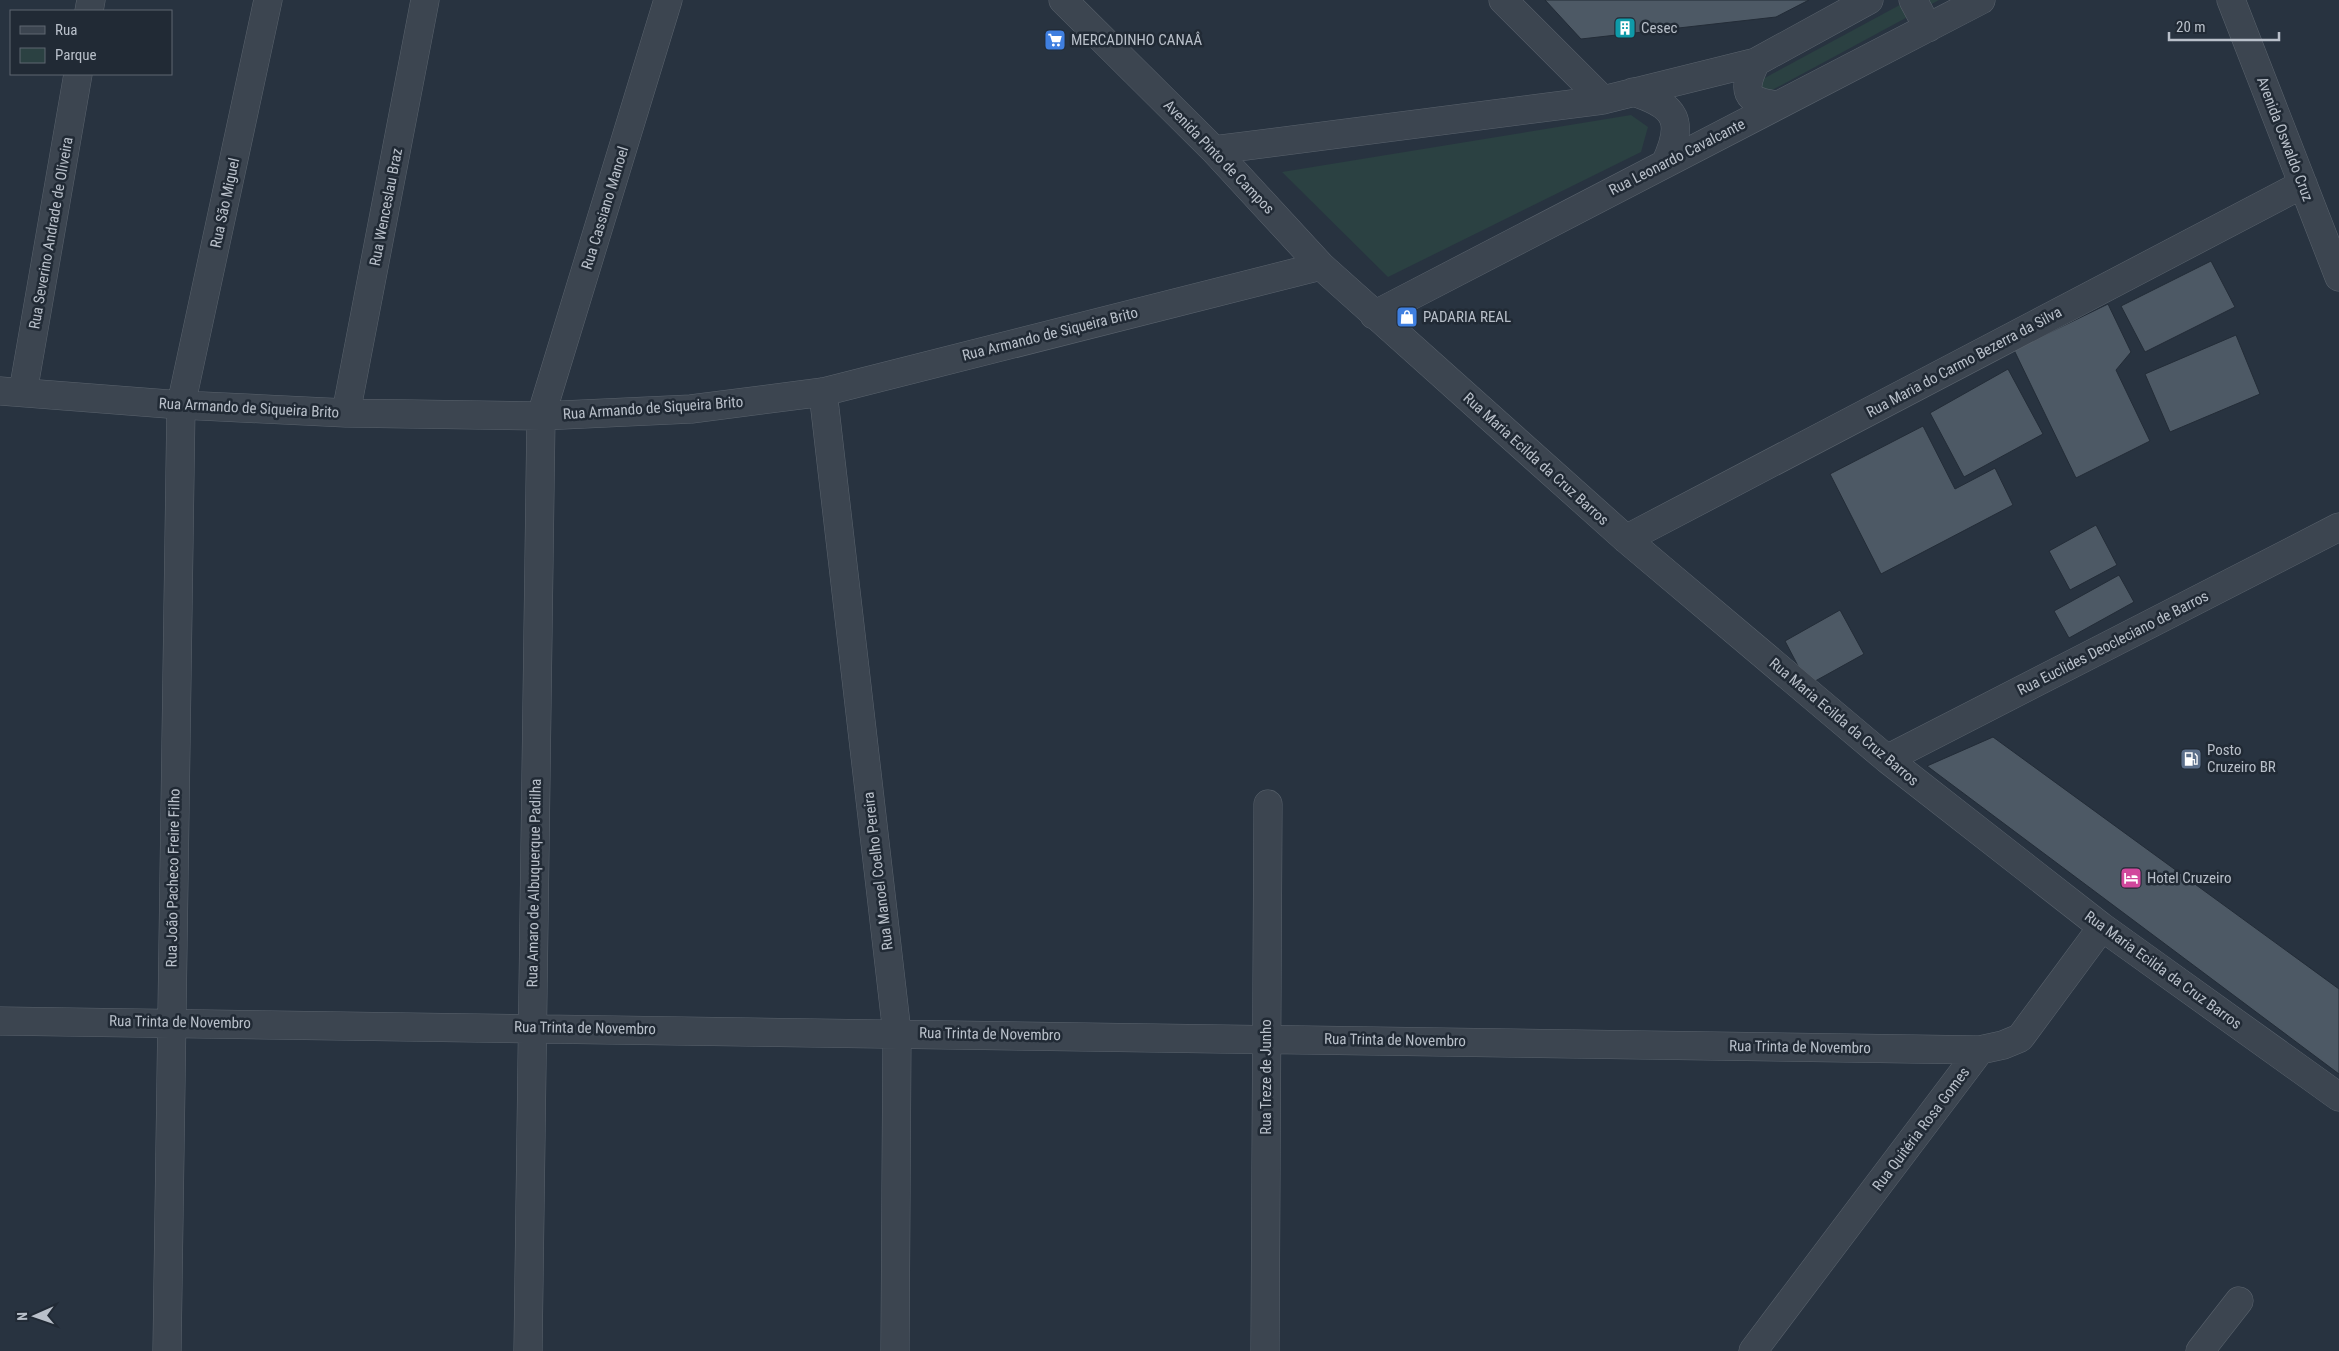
<svg xmlns="http://www.w3.org/2000/svg" width="2339" height="1351" font-family="'Roboto Condensed',sans-serif">
<rect width="100%" height="100%" fill="#283340"/>
<path fill="#2b4142" d="M1909,0H1939L1763,95L1759,81Z
M1631,115L1648,127L1641,152L1388,277L1282,172Z"/>
<path fill="#4d5965" stroke="#232c37" d="M1545,0H1809L1776,17L1581,39Z
M2211,261L2235,307L2145,352L2121,306Z
M2108,304L2131,352L2116,370L2150,441L2076,478L2014,350Z
M2236,335L2260,394L2170,432L2145,374Z
M2008,369L2043,434L1964,477L1930,413Z
M1923,426L1955,489L1995,468L2013,505L1881,574L1830,474Z
M2096,525L2117,565L2070,590L2049,551Z
M2119,575L2134,602L2069,638L2054,611Z
M1840,610L1864,654L1808,685L1785,641Z
M1993,737L2339,989V1074L1927,766Z"/>
<g fill="none" stroke-linecap="round" stroke-linejoin="round">
<g stroke="#5a636d" stroke-width="29">
<path id="minor" d="M1063,0L1214,150L1321,266L1626,539L1887,759L2102,927L2339,1097
M1503,0L1603,100
M1913,0L1928,28
M2231,0L2339,277
M89,11L91,0
M1756,62C1742,90 1744,102 1778,105
M1633,92C1677,106 1685,121 1665,164
M1214,150L1603,100L1756,62L1869,0
M1374,315L1981,0
M0,391L181,405L346,413L541,416L691,409L823,392L1321,266
M23,392L78,74
M823,392L897,1033L895,1351
M346,413L425,0
M1626,539L2303,184
M1887,759L2339,527
M0,1021L1980,1050L2003,1045L2020,1038L2102,927
M167,1351L181,405L268,0
M528,1351L541,416L668,0
M1265,1351L1268,804
M1753,1351L1980,1050
M2200,1351L2239,1301"/>
</g>
<use href="#minor" stroke="#3c4550" stroke-width="28"/>
</g>
<defs>
<g id="building-square" transform="scale(1.125)"><rect x="-9" y="-9" width="18" height="18" rx="4" fill="#0f9aa8" stroke="#212a35"/><path d="M-4-6H4V6H1V3H-1V6H-4ZM-2.5-4.3h1.7v1.8h-1.7ZM.8-4.3h1.7v1.8H.8ZM-2.5-1h1.7V.8h-1.7ZM.8-1h1.7V.8H.8Z" fill="#fff"/></g>
<g id="supermarket-square" transform="scale(1.125)"><rect x="-9" y="-9" width="18" height="18" rx="4" fill="#3f7fe0" stroke="#212a35"/><path d="M-6-5.5h2.5l.6 2H6L4.5 2H-2.5L-4.4-4H-6ZM-1.5 3.2a1.3 1.3 0 1 0 .1 0ZM3 3.2a1.3 1.3 0 1 0 .1 0Z" fill="#fff"/></g>
<g id="shop-square" transform="scale(1.125)"><rect x="-9" y="-9" width="18" height="18" rx="4" fill="#3f7fe0" stroke="#212a35"/><path d="M-5-2.5h2.3a2.7 3.5 0 0 1 5.4 0H5L5.5 6h-11ZM-1.5-2.5h3a1.5 2.3 0 0 0-3 0Z" fill="#fff"/></g>
<g id="fuel-square" transform="scale(1.125)"><rect x="-9" y="-9" width="18" height="18" rx="4" fill="#5c6f8a" stroke="#212a35"/><path d="M-5.5-6h7V0h2V4h1.3V-2.5L3-4.5l.8-.8L6-3V5H2.5V1h-1V6h-7ZM-4.2-4.7v3.2H.2V-4.7Z" fill="#fff"/></g>
<g id="hotel-square" transform="scale(1.125)"><rect x="-9" y="-9" width="18" height="18" rx="4" fill="#d1479c" stroke="#212a35"/><path d="M-6-4.5h1.5V1H6V5H4.5V3h-9V5H-6ZM-4 0a1.8 1.8 0 1 1 3.6 0ZM.5 0V-2.5h3Q6-2.5 6 0Z" fill="#fff"/></g>
</defs>
<g fill-rule="evenodd">
<use href="#building-square" x="1625" y="28"/>
<use href="#supermarket-square" x="1055" y="40"/>
<use href="#shop-square" x="1407" y="317"/>
<use href="#fuel-square" x="2191" y="759"/>
<use href="#hotel-square" x="2131" y="878"/>
</g>
<g text-anchor="middle" stroke-width="5" stroke-linejoin="round" paint-order="stroke">
<g font-size="15" fill="#b9c0ca" stroke="#212a35" text-anchor="start">
<text x="1641" y="33">Cesec</text>
<text x="1071" y="45">MERCADINHO CANAÂ</text>
<text x="1423" y="322">PADARIA REAL</text>
<text x="2207" y="755">Posto<tspan x="2207" dy="17">Cruzeiro BR</tspan></text>
<text x="2147" y="883">Hotel Cruzeiro</text>
</g>
<g font-size="15" fill="#b9c0ca" stroke="#212a35">
<text transform="translate(2285 139) rotate(69)" y="5">Avenida Oswaldo Cruz</text>
<text transform="translate(1219 157) rotate(46)" y="5">Avenida Pinto de Campos</text>
<text transform="translate(1677 157) rotate(-27)" y="5">Rua Leonardo Cavalcante</text>
<text transform="translate(225 203) rotate(-78)" y="5">Rua São Miguel</text>
<text transform="translate(386 207) rotate(-79)" y="5">Rua Wenceslau Braz</text>
<text transform="translate(605 208) rotate(-73)" y="5">Rua Cassiano Manoel</text>
<text transform="translate(51 233) rotate(-80)" y="5">Rua Severino Andrade de Oliveira</text>
<text transform="translate(1050 334) rotate(-14)" y="5">Rua Armando de Siqueira Brito</text>
<text transform="translate(1964 362) rotate(-28)" y="5">Rua Maria do Carmo Bezerra da Silva</text>
<text transform="translate(249 408) rotate(3)" y="5">Rua Armando de Siqueira Brito</text>
<text transform="translate(653 408) rotate(-4)" y="5">Rua Armando de Siqueira Brito</text>
<text transform="translate(1536 459) rotate(42)" y="5">Rua Maria Ecilda da Cruz Barros</text>
<text transform="translate(2113 643) rotate(-27)" y="5">Rua Euclides Deocleciano de Barros</text>
<text transform="translate(1844 722) rotate(40)" y="5">Rua Maria Ecilda da Cruz Barros</text>
<text transform="translate(878 871) rotate(-97)" y="5">Rua Manoel Coelho Pereira</text>
<text transform="translate(173 878) rotate(-89)" y="5">Rua João Pacheco Freire Filho</text>
<text transform="translate(534 883) rotate(-89)" y="5">Rua Amaro de Albuquerque Padilha</text>
<text transform="translate(2163 970) rotate(36)" y="5">Rua Maria Ecilda da Cruz Barros</text>
<text transform="translate(180 1022) rotate(1)" y="5">Rua Trinta de Novembro</text>
<text transform="translate(585 1028) rotate(1)" y="5">Rua Trinta de Novembro</text>
<text transform="translate(990 1034) rotate(1)" y="5">Rua Trinta de Novembro</text>
<text transform="translate(1395 1040) rotate(1)" y="5">Rua Trinta de Novembro</text>
<text transform="translate(1800 1047) rotate(1)" y="5">Rua Trinta de Novembro</text>
<text transform="translate(1266 1077) rotate(-90)" y="5">Rua Treze de Junho</text>
<text transform="translate(1921 1129) rotate(-53)" y="5">Rua Quitéria Rosa Gomes</text>
</g>
</g>
<rect x="10" y="10" width="162" height="65" fill="#212a35" stroke="#5e6671"/>
<rect x="20" y="26" width="25" height="8" fill="#3c4550" stroke="#5e6671"/>
<text x="55" y="35" font-size="15" fill="#b9c0ca">Rua</text>
<rect x="20" y="48" width="25" height="15" fill="#2b4142" stroke="#5e6671"/>
<text x="55" y="60" font-size="15" fill="#b9c0ca">Parque</text>
<g transform="translate(35 1316) rotate(268)" stroke="#212a35" stroke-width="4" paint-order="stroke">
<path d="M0-4L9 19L0 12L-9 19Z" fill="#b9c0ca"/>
<text y="-8" font-size="14" font-weight="bold" text-anchor="middle" fill="#b9c0ca">N</text>
</g>
<path d="M2169 32v8h110v-8" fill="none" stroke="#b9c0ca" stroke-width="2.5"/>
<text x="2176" y="32" font-size="15" fill="#b9c0ca" stroke="#212a35" stroke-width="4" paint-order="stroke">20 m</text>
</svg>
